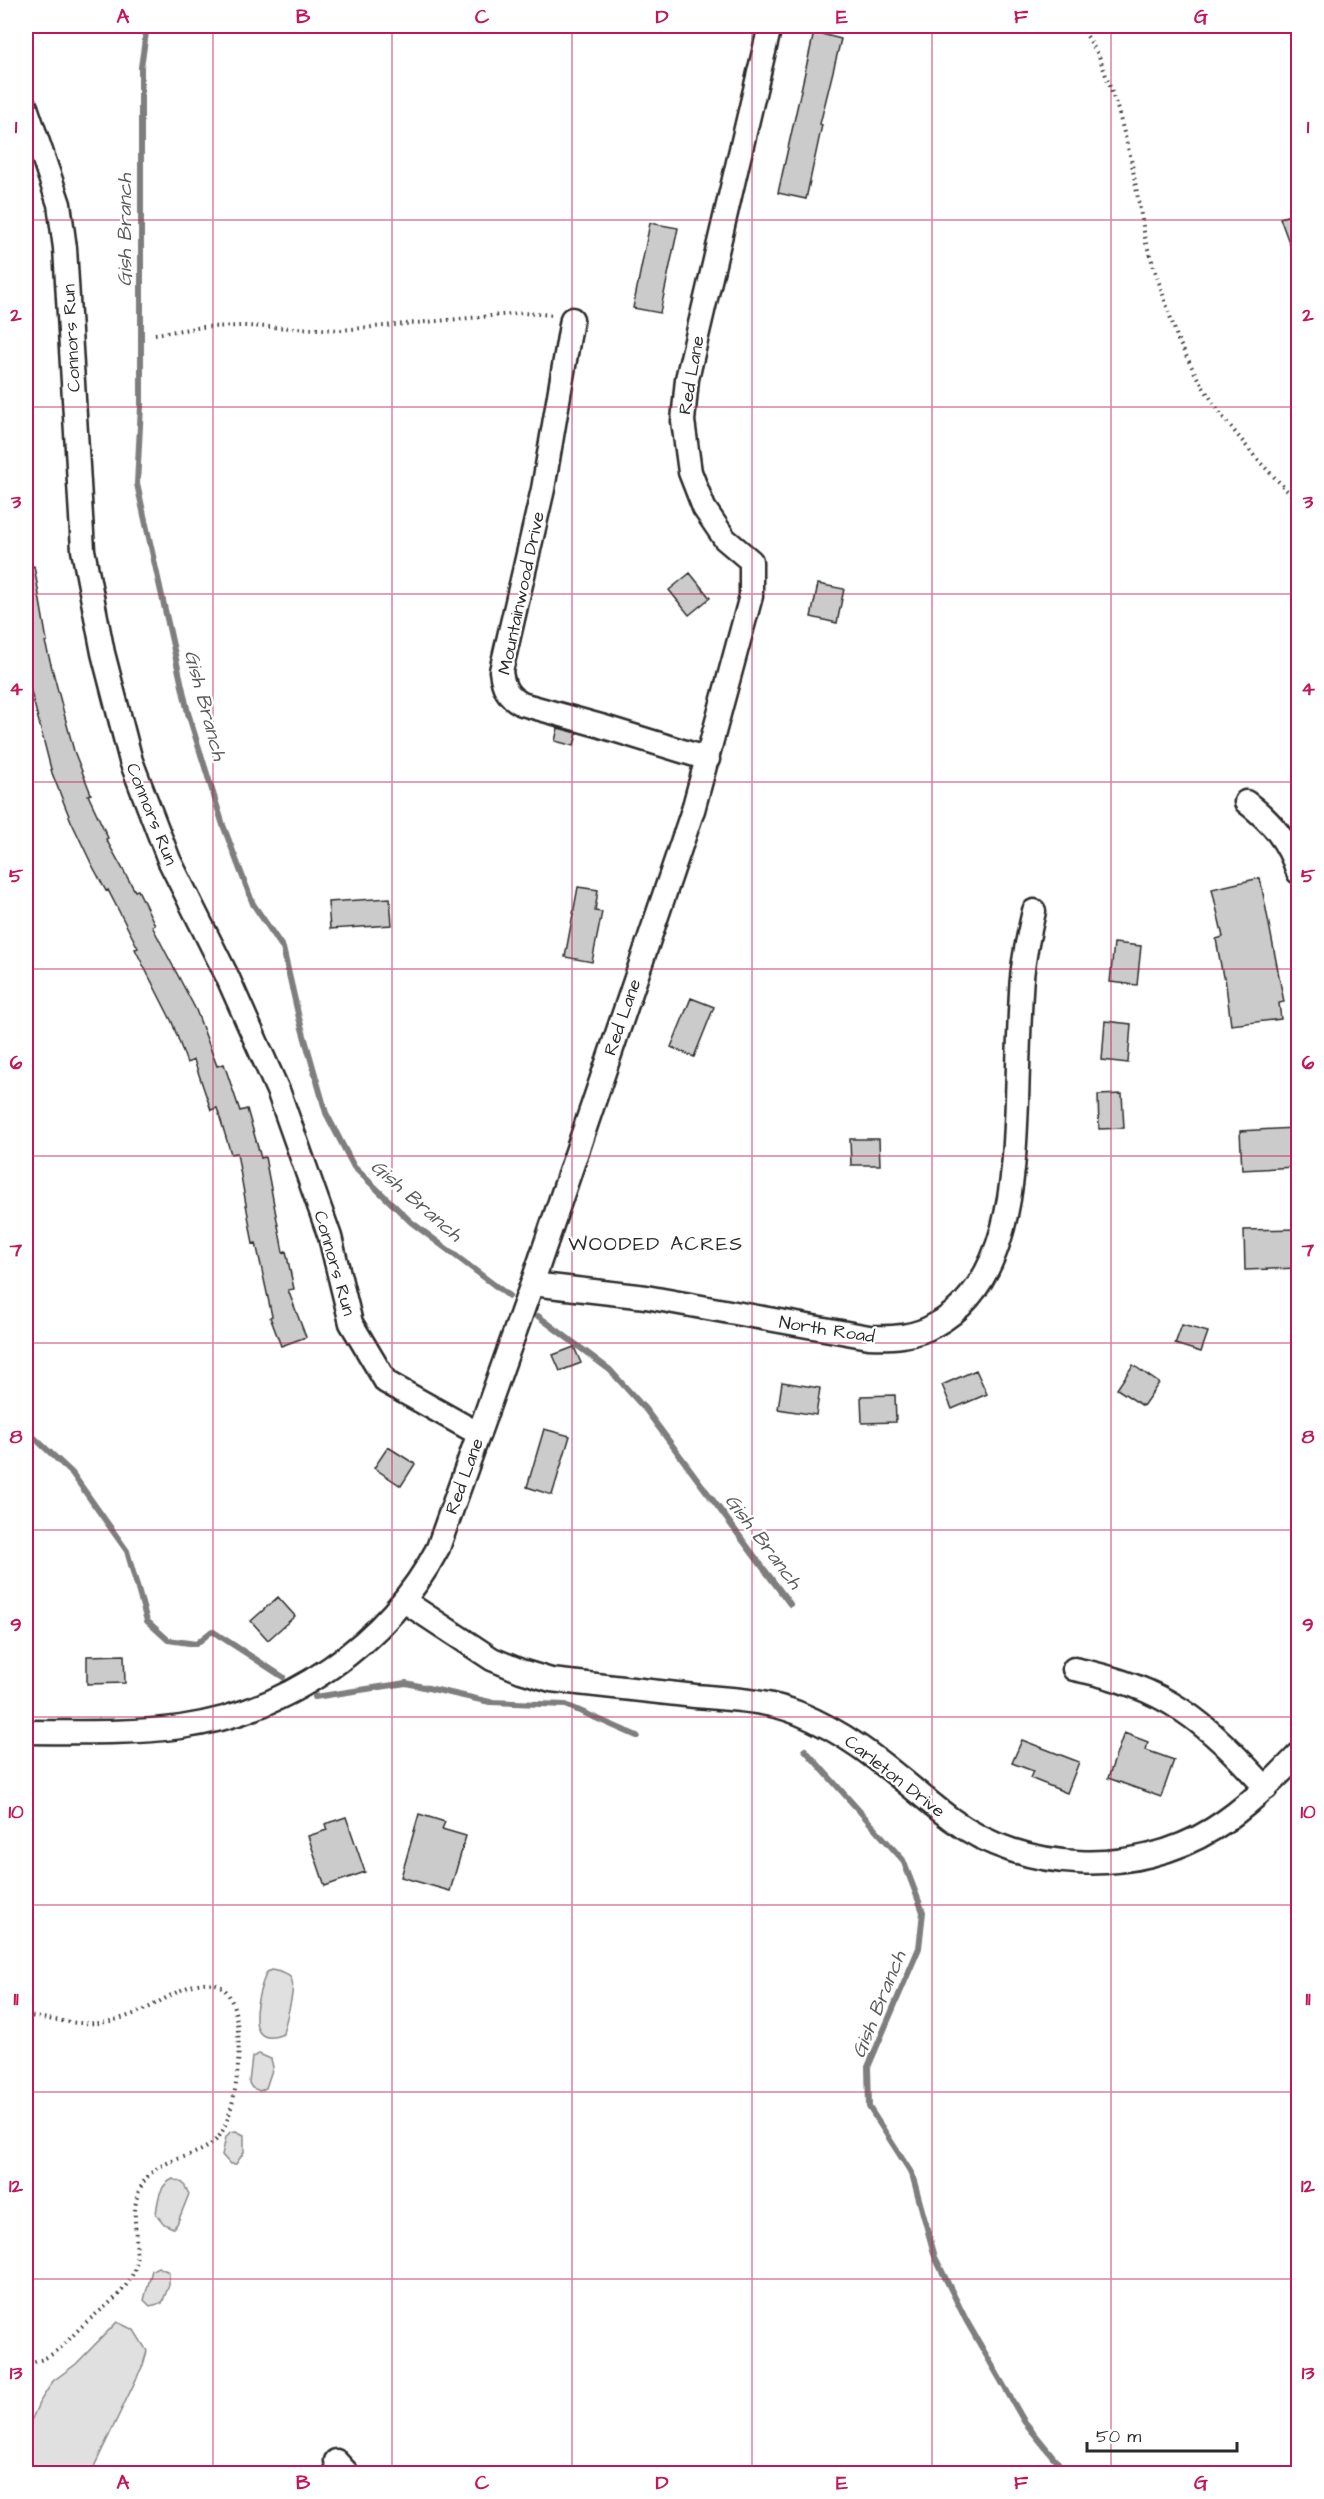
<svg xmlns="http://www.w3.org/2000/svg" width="1324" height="2499" font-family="'Architects Daughter',sans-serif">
<rect width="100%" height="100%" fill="#fff"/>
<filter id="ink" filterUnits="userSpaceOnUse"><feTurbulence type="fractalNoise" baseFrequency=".0167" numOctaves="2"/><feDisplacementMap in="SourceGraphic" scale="12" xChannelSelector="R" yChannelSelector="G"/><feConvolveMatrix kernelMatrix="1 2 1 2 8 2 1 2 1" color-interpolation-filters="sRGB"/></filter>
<g filter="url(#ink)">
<path fill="#e0e0e0" stroke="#868686" stroke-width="1.5" d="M271,1970C277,1971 285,1972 290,1977C298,1985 285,2022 283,2034C241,2052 258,1990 267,1972Z
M259,2054L271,2059L273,2067L266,2088L260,2091L252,2088L249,2083L252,2057Z
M236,2131L244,2135V2152L236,2164H230L222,2155L226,2137L230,2132Z
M173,2179L183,2183L189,2194L177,2224L173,2228L164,2224L156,2214C158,2200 159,2185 173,2179Z
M158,2267L169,2272V2285L162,2303L150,2306L144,2300L152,2270Z
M117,2322L134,2330L147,2351L143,2365L91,2473H26V2432L39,2403L53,2381L76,2364Z"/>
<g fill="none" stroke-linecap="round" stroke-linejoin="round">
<path stroke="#7e7e7e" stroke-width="6" d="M147,26L141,67V406L137,484L188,713L223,825L253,904L283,948L299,1018L326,1113L354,1167L411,1222L509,1296
M538,1316L610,1370L646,1410L790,1604
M26,1430L72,1473L127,1551L147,1621L168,1640L196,1644L212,1631L283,1677
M315,1697L406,1683L490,1702L566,1705L637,1736
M805,1750L903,1860L923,1912L919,1948L868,2067L869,2107L912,2174L935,2257L966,2320L1024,2421L1067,2474"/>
</g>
<path fill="#cbcbcb" stroke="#2b2b2b" stroke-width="1.5" d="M814,32L841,39L820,124L822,125L806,199L778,193Z
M1299,212V263L1297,264L1280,218Z
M650,223L678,228L660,313L633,308Z
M34,566L47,641L45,642L74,751L91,794L88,795L108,838L106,839L135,891L138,890L155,925L152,926L196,1010L217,1066L224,1064L240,1111L247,1109L261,1158L265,1157L283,1252L286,1251L294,1289L288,1290L306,1337L281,1346L270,1317L272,1316L256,1243L253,1244L237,1153L231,1154L217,1108L211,1110L194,1060L187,1063L172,1022L135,949L138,948L108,890L106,891L91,863L71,821L52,773L26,672V567Z
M690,573L710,598L689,615L669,590Z
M818,584L844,589L837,623L811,617Z
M558,728L577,733L574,746L555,741Z
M1260,878L1284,1002L1279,1003L1281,1019L1231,1025L1225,977H1223L1216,939L1223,937L1212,889Z
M578,887L598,890L595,911L602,912L592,962L565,957Z
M390,898L392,925L330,929L328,902Z
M1114,943L1141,946L1137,985L1110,982Z
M691,998L714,1007L694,1057L671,1047Z
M1105,1021L1131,1024L1128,1063L1102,1060Z
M1122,1094L1124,1128L1099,1129L1098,1095Z
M1293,1128L1295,1167L1242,1170L1240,1131Z
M850,1139H879L880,1165H851Z
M1298,1229L1299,1268L1245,1270L1244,1230Z
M1182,1325L1208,1332L1201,1352L1175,1344Z
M574,1347L581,1363L560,1371L553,1355Z
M1133,1365L1159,1383L1143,1406L1117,1389Z
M976,1370L987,1394L952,1409L942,1385Z
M782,1382L820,1388L816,1415L778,1409Z
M895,1395L896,1422L862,1423L861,1396Z
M544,1429L570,1436L552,1495L527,1487Z
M388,1447L415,1464L401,1486L374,1468Z
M278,1597L295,1616L268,1640L251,1621Z
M124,1655L125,1683L87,1684V1656Z
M1124,1733L1148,1742L1146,1750L1174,1760L1161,1797L1108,1778Z
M1022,1740L1079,1762L1067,1793L1030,1778L1033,1771L1012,1763Z
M419,1814L445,1822L442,1829L466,1836L450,1891L401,1877Z
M346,1817L365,1872L325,1886L308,1836L327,1830L325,1824Z"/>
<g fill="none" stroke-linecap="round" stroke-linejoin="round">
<g stroke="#2b2b2b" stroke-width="27">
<path id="street" d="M26,107L59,204L65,248L83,550L103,653L131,761L169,860L227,976L279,1093L330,1237L351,1323L386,1382L479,1434
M572,319L543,489L501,671C503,687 507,696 522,704L601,726L708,759
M1246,802C1272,822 1288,841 1298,872
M532,1284L646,1297L869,1337C892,1338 915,1337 935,1325C1011,1284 1014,1176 1017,1101C1018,1065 1019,1028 1021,992C1022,965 1028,938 1034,911
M404,1601L492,1659L521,1671L551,1680C599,1685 647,1691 695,1696C730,1699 766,1700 798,1713C863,1740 897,1778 951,1819C1023,1873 1136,1877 1213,1829C1245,1809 1272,1782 1298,1755
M1074,1669C1166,1687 1204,1720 1266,1788
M26,1732C77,1732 130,1734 181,1727C288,1712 388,1643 438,1548L532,1284L693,810L751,596V561L725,539L704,508L690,472L683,421L687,379L770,26
M336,2461L348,2474"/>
</g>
<path stroke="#2b2b2b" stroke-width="4" stroke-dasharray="1.5 4.5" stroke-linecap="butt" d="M1081,26L1099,56L1118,110L1131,159L1146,243L1178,340L1198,379L1222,416L1256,458L1298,502
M155,334L203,327L243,326L341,330L523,313L554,315
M26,2016C49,2018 74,2025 98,2023C111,2022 129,2016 141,2011C162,2003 202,1969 224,1989C249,2013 239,2117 216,2140C192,2163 154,2154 139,2191C130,2213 139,2240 136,2263C131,2292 100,2309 81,2327C70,2338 61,2350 47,2357C40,2361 33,2362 26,2363"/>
<use href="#street" stroke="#fff" stroke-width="22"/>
</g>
</g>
<path fill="none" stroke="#c2185b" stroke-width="1.5" stroke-opacity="0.55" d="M213,26V2474M392,26V2474M572,26V2474M752,26V2474M932,26V2474M1111,26V2474M26,220H1298M26,407H1298M26,594H1298M26,782H1298M26,969H1298M26,1156H1298M26,1343H1298M26,1530H1298M26,1717H1298M26,1905H1298M26,2092H1298M26,2279H1298"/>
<g text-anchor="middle" stroke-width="4.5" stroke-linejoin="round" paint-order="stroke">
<g font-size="18" fill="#2b2b2b" stroke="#fff">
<text transform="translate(71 338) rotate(-93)" y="6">Connors Run</text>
<text transform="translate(691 375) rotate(-80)" y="6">Red Lane</text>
<text transform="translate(521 593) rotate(-78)" y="6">Mountainwood Drive</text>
<text transform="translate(152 814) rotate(68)" y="6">Connors Run</text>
<text transform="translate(622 1017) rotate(-71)" y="6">Red Lane</text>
<text transform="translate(335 1263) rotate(74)" y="6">Connors Run</text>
<text transform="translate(827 1329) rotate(9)" y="6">North Road</text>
<text transform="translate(464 1476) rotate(-70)" y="6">Red Lane</text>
<text transform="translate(895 1776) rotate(38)" y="6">Carleton Drive</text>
</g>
<g font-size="20" font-style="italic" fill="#5c5c5c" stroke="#fff">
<text transform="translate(124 230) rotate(-90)" y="7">Gish Branch</text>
<text transform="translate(206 705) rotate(75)" y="7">Gish Branch</text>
<text transform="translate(417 1200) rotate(41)" y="7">Gish Branch</text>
<text transform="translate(764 1541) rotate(53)" y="7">Gish Branch</text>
<text transform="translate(878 2004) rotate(-68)" y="7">Gish Branch</text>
</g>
<g font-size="20" letter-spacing="1.5" fill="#2b2b2b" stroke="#fff">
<text x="656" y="1250">WOODED ACRES</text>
</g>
</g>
<rect width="1324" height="2499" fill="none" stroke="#fff" stroke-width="66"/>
<path d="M1087 2442v9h150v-9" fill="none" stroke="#2b2b2b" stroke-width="3"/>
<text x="1096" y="2442" font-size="18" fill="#2b2b2b" stroke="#ffffff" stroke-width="4.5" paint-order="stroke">50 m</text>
<rect x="33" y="33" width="1258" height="2433" fill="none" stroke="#c2185b" stroke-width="2"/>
<g font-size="20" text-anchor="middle" font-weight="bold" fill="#c2185b">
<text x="123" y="23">A</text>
<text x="303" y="23">B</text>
<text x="482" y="23">C</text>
<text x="662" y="23">D</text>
<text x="842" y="23">E</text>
<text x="1021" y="23">F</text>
<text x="1201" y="23">G</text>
<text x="16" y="133">1</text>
<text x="1308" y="133">1</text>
<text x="16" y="321">2</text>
<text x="1308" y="321">2</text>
<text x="16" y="508">3</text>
<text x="1308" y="508">3</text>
<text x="16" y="695">4</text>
<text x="1308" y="695">4</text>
<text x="16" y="882">5</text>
<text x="1308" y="882">5</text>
<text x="16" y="1069">6</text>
<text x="1308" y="1069">6</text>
<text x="16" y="1256">7</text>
<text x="1308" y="1256">7</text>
<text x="16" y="1443">8</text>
<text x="1308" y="1443">8</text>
<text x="16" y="1631">9</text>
<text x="1308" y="1631">9</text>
<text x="16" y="1818">10</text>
<text x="1308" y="1818">10</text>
<text x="16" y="2005">11</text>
<text x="1308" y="2005">11</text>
<text x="16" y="2192">12</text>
<text x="1308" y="2192">12</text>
<text x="16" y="2379">13</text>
<text x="1308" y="2379">13</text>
<text x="123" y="2489">A</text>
<text x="303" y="2489">B</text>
<text x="482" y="2489">C</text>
<text x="662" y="2489">D</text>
<text x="842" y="2489">E</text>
<text x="1021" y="2489">F</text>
<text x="1201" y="2489">G</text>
</g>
</svg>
